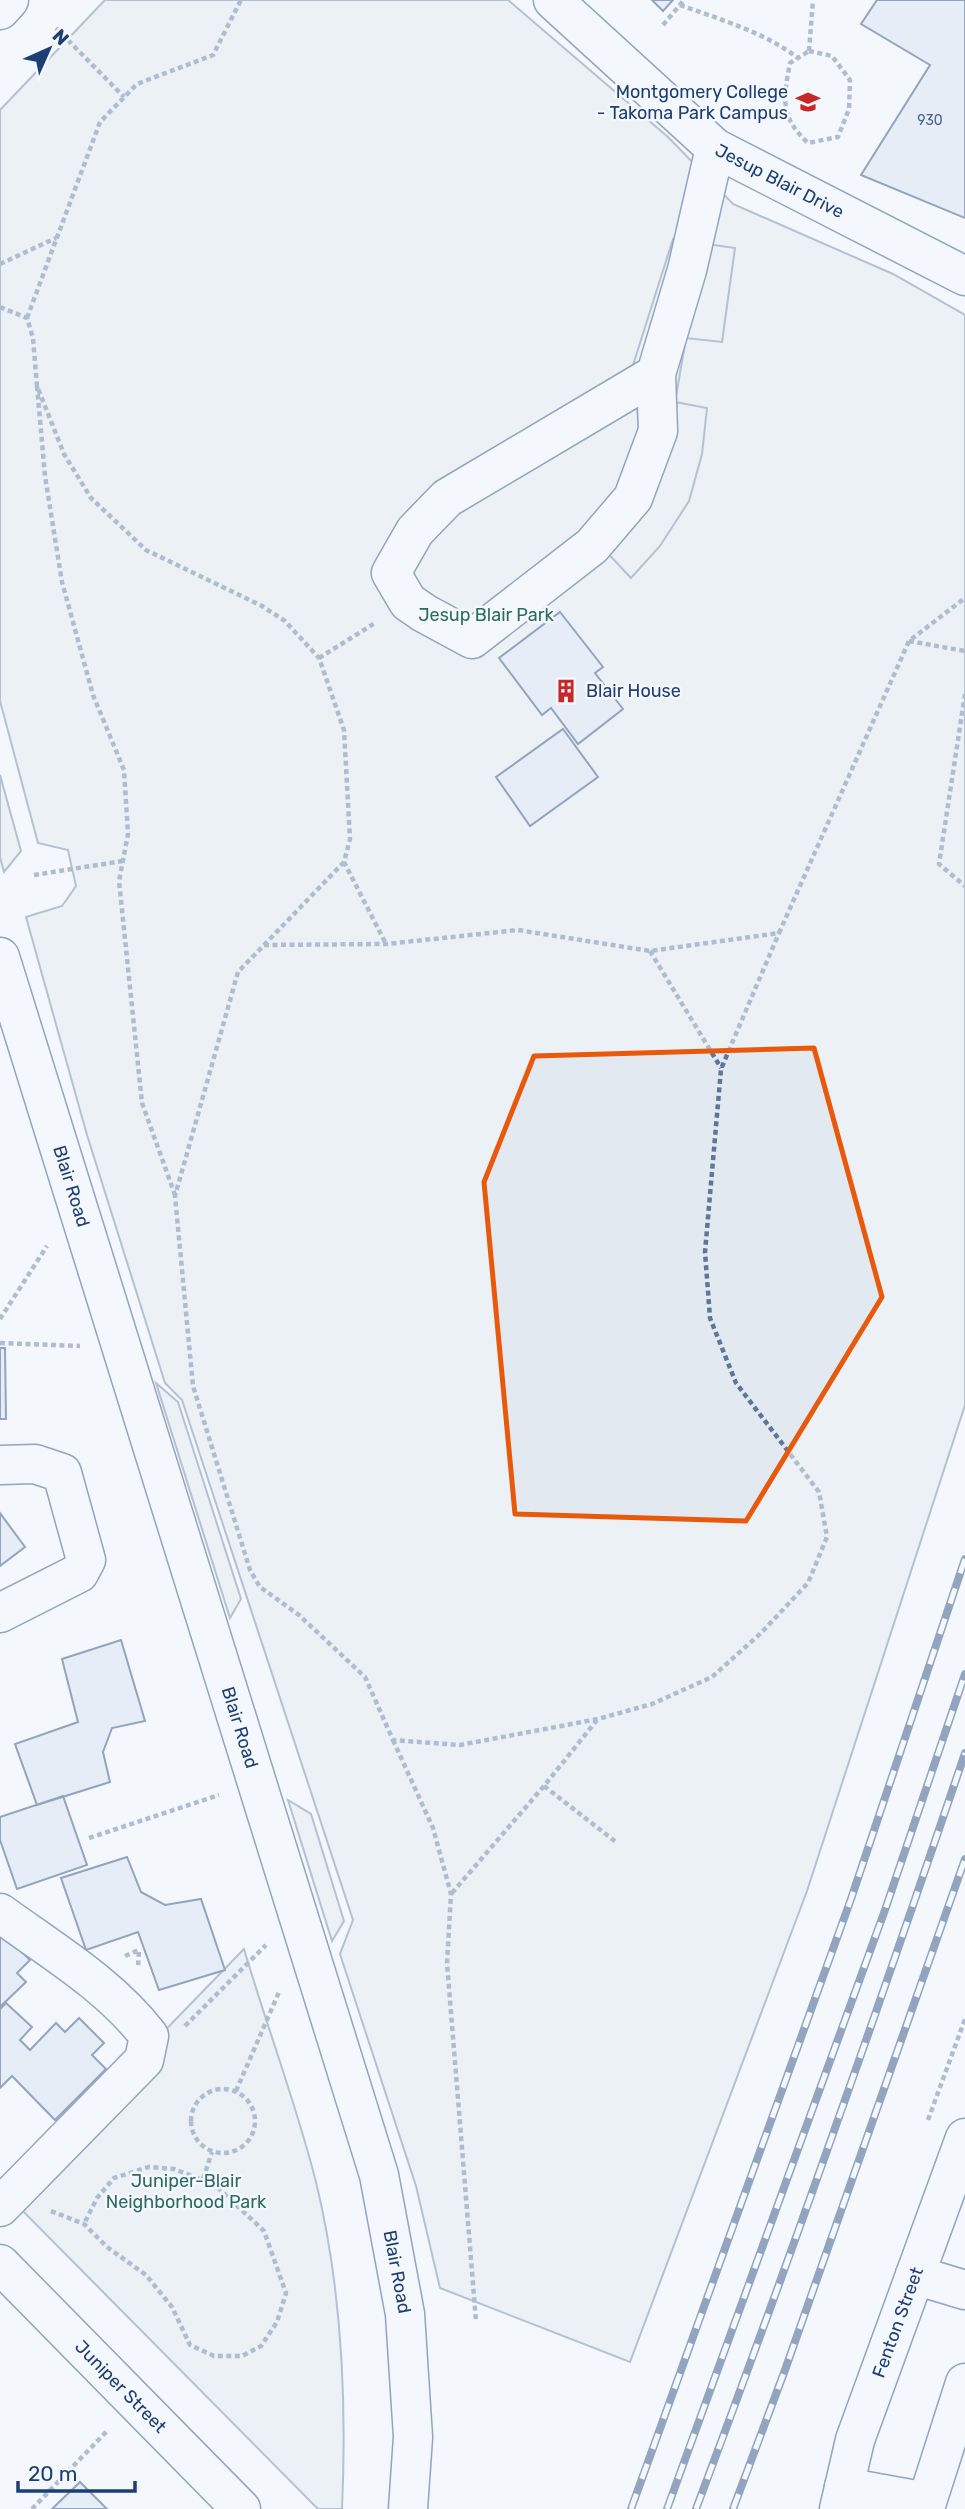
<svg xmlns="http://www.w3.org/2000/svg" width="965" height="2509" font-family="Rubik,sans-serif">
<rect width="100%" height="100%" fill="#f4f7fb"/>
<path fill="#e3e9f0" stroke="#687fa3" stroke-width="2" d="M105,0H508L668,137L733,204L893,274L965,315V1405L807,1891L630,2362L440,2288L416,2186L340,1954L353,1920L182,1400L165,1383L87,1135L26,917L62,906L76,886L68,850L38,843L0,701V110Z
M244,1949C267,2027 296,2103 316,2182C342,2289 347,2399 342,2509H318L6,2194Z"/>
<path fill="#e3e8f0" stroke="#687fa3" stroke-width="2" d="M673,239L735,248L722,342L686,338L675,402L707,408L702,454L689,501L660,546L631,578L584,528L606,507L625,476L639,428L633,365Z
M0,775L21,851L4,872L0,857Z
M156,1383L178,1402L241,1599L230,1618Z
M288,1800L311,1814L344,1921L332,1941Z"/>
<path fill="#d5e0f0" stroke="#1d3f73" stroke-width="2" d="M652,0H673L663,11Z
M877,0H965V218L861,175L930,65L861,24Z
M560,612L603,667L595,673L623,709L578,744L551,708L542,715L499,658Z
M563,729L598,777L530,826L496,777Z
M0,1348H5L6,1419H0Z
M0,1513L25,1547L0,1566Z
M121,1640L145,1721L112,1728L103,1752L110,1782L37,1805L15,1744L78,1722L62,1659Z
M63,1796L87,1865L17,1889L0,1840V1817Z
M127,1857L141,1892L165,1905L201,1899L225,1970L159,1990L138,1932L86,1950L61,1878Z
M0,1931L30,1960L17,1973L26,1982L0,2007Z
M6,2003L32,2027L20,2040L30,2050L56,2023L65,2032L79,2018L104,2043L92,2055L106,2069L55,2120L12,2076L0,2088V2009Z
M80,2482L107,2509H52Z"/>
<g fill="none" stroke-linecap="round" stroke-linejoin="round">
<g stroke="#1d3f73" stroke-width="41">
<g id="minor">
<path id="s1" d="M553,0L715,148L965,276"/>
<path d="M656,374L447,498L415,531L391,573L408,602L424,613L472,639L592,546L633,498L658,431L656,374L687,270L715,148"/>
<path d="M0,1465L35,1464L62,1473L86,1560L79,1573L0,1613"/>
<path d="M0,1913C51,1950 110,1985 149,2036L144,2060L0,2207"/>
<path id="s2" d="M0,2264L241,2509"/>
<path d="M915,2275L965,2290"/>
<path d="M844,2487L927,2502L965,2383"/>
<path id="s3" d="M839,2509L855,2440L965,2138"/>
</g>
</g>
<g stroke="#1d3f73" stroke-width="41">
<g id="major">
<path id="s4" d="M0,957L379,2175L405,2314L413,2437L408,2509"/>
</g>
</g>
<g stroke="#1d3f73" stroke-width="41">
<path id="highway" d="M0,10L9,0"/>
</g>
<path stroke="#5e769c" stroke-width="4.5" stroke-dasharray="5 3.5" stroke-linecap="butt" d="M680,5C719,19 764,32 798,58
M663,25L684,0
M56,28L124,97
M809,51L832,56L850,80L849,109L838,137L808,143C780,117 783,99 790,63Z
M809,51L813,0
M0,264L56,238
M0,307L27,318L33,338L37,386L64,454L91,498L146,550L262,606L285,621L319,658L344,730L350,839L344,862L386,944
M27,318L100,122L137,84L213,55L241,0
M37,386L45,476L62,582L93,695L124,770L128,834L119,881L142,1103L175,1195
M909,641L965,651
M319,658L375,623
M965,694L939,864L965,886
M344,862L238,972L175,1196L193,1386L250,1570L260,1587L299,1615L365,1677L393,1740L460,1745L598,1719L652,1704L712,1677L761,1633L808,1583L827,1537L819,1492L736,1383L710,1318L705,1252L721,1069L779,933
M34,875L123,861
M264,945L386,944L518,930L650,951L779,933L909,641L965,598
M650,951L721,1068
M0,1319L47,1246
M0,1343L80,1346
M393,1740L433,1828L451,1894L447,1963L476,2321
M544,1786L616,1842
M89,1838L219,1795
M452,1893L544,1786L597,1720
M125,1956L139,1950L138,1968
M185,2026L266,1945
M191 2121a32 32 0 1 1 64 0a32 32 0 1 1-64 0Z
M236,2091L279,1992
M928,2120L965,2019
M203,2179L212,2152
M51,2211L84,2224L107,2247L146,2275L172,2307L190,2345L214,2356H242L261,2346L277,2322L286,2293L264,2231L215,2185L174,2169L149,2167L114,2178L97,2198L84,2224
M32,2509L108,2430"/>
<use href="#minor" stroke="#f4f7fb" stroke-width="38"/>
<use href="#major" stroke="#f4f7fb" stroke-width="38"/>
<use href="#highway" stroke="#f4f7fb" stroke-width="38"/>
<g stroke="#1d3f73" stroke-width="8">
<path id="rail" d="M631,2509L851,1899L965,1559
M667,2509L885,1910L965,1674
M696,2509C790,2259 879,2007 965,1753
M733,2509L785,2370L965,1859"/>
</g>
<use href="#rail" stroke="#f4f7fb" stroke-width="5" stroke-dasharray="16" stroke-linecap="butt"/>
</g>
<path d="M0 0H965V2509H0ZM814,1048L882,1297L746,1521L515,1514L484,1182L534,1056Z" fill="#f4f7fb" fill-opacity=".55" fill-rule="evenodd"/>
<path fill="none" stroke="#e8590c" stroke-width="5" stroke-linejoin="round" d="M814,1048L882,1297L746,1521L515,1514L484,1182L534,1056Z"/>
<defs>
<g id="university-bare" transform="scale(1.89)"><path d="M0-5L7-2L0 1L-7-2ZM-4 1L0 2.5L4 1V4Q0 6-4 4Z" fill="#c62828" stroke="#f4f7fb" stroke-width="2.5" paint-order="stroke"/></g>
<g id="building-bare" transform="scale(1.89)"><path d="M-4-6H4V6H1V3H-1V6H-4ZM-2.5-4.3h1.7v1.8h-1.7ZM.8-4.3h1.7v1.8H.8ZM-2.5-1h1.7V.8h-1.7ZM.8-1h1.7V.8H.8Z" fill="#c62828" stroke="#f4f7fb" stroke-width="2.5" paint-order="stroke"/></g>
</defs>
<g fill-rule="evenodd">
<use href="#university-bare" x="808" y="102"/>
<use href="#building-bare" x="566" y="691"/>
</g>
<g text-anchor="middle" stroke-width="5" stroke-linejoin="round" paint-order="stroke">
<g font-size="14" fill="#4b6792">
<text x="930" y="125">930</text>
</g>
<g font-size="18" fill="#1d3f73" stroke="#f4f7fb" text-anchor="end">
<text x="788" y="98">Montgomery College<tspan x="788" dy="21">- Takoma Park Campus</tspan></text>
<text x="586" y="697" text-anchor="start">Blair House</text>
</g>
<g font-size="18" fill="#1d3f73" stroke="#f4f7fb">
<text dy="6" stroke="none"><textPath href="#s1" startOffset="292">Jesup Blair Drive</textPath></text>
<text dy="6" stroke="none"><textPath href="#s4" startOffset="240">Blair Road</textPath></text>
<text dy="6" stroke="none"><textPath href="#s4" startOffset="807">Blair Road</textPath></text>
<text dy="6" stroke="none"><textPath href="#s4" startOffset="1374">Blair Road</textPath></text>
<text dy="6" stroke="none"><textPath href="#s3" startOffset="196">Fenton Street</textPath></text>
<text dy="6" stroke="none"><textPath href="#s2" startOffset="172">Juniper Street</textPath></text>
</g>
<g font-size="18" fill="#2c6c60" stroke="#f4f7fb">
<text x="486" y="621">Jesup Blair Park</text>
<text x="186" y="2187">Juniper-Blair<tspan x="186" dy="21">Neighborhood Park</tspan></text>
</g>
</g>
<g transform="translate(49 49) rotate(45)" stroke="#f4f7fb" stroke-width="5" paint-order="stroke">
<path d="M0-5L12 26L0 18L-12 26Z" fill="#1d3f73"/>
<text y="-10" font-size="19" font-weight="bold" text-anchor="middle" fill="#1d3f73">N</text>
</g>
<path d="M18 2481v10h117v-10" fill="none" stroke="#1d3f73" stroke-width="3.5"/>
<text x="28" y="2481" font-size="21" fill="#1d3f73" stroke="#f4f7fb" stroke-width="5" paint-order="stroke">20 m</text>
</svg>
